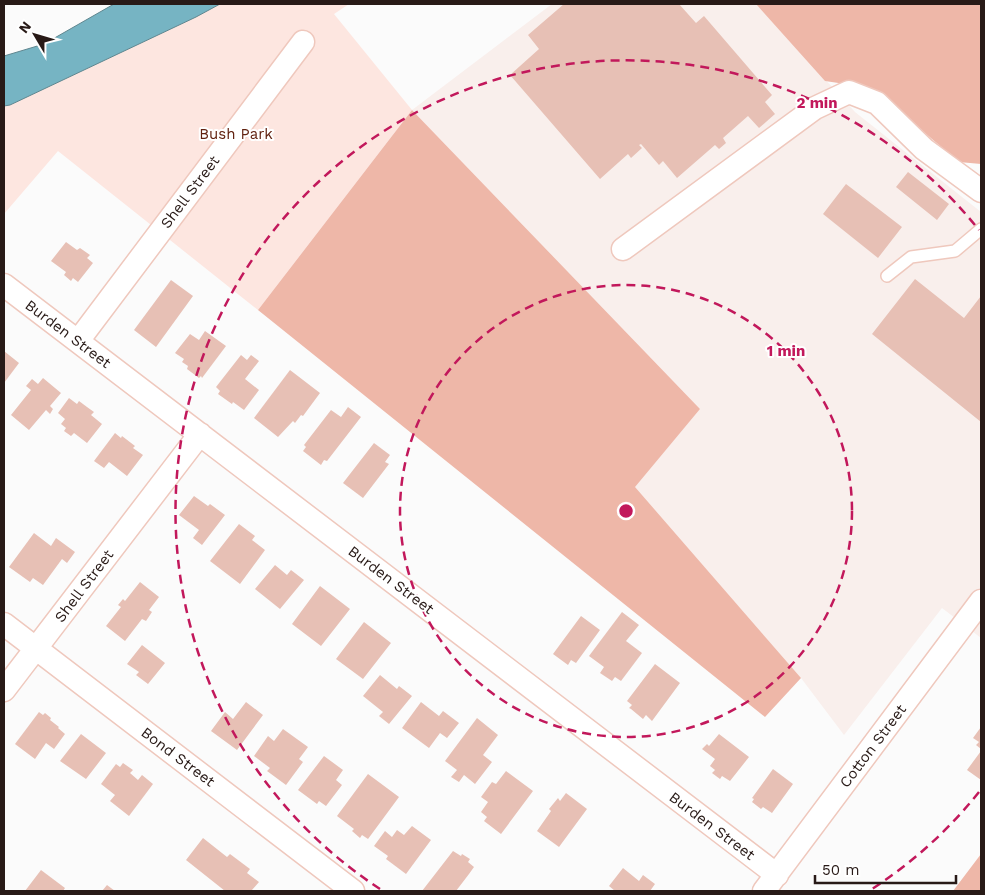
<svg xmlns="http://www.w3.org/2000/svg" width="985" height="895" font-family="'Work Sans',sans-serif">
<rect width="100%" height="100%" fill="#fbfbfb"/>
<path fill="#f9efec" d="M552,4H756L855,112L981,212V638L942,608L844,735L801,678L634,487L700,409L412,110Z"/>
<path fill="#fde6e0" d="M220,4H349L334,14L412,110L258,310L58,151L4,214V106L10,105L196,17Z"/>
<path fill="#eeb7a8" d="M756,4H981V164L959,162L872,88L825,81Z
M412,110L700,409L635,487L801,678L765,717L258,310Z
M981,854V891H953Z"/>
<path fill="#76b4c3" stroke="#5f868f" d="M114,4H220L196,17L10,105L4,106V56L44,44Z"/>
<path fill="#e7c0b5" d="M564,4H679L696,23L704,16L772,95L765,102L775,114L759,128L748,116L723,138L726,143L719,149L715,145L677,178L663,161L659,165L641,144L639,145L642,148L631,158L628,154L600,179L510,75L539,49L528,35Z
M908,172L949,204L937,220L896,187Z
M846,184L902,227L878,258L823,214Z
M66,242L77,250L80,248L90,255L87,258L93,263L78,282L73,278L71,281L64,275L66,272L51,261Z
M915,279L964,318L981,296V422L872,334Z
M171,280L193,296L156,347L134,330Z
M205,331L226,346L202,378L201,376L199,378L187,369L188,366L182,362L184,359L175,353L190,334L199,340Z
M4,351L19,363L4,383Z
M241,355L247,360L251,355L259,361L245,379L259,390L244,410L233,402L232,404L218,394L220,391L216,387Z
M290,370L320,393L303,416L301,415L295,423L293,421L278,437L254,418Z
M43,378L61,393L50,406L53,409L50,414L46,410L29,430L11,415L31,390L26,386L32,379L38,384Z
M69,398L77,404L79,401L87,407L94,412L91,415L102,424L87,443L74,433L71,436L64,431L66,428L61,424L65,419L58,413Z
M348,407L361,417L327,461L324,460L321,465L303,451L306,447L304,445L331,410L341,417Z
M115,433L121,438L122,436L135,446L133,448L143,455L127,476L109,462L104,468L94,461Z
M374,443L390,455L385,462L389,464L363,498L343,483Z
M194,496L208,506L210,504L225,515L202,545L193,538L199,530L179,515Z
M239,524L255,536L252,540L265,550L240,584L210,561Z
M34,533L51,546L56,538L75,552L67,563L62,559L43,585L33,578L30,582L9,567Z
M275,565L287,575L291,570L304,580L280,609L255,589Z
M140,582L159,597L149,610L152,612L146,621L142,619L125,641L106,626L121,607L118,605L123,599L125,601Z
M320,586L350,609L321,646L292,624Z
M622,612L639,625L626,641L642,653L621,681L615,677L612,681L600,673L604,667L589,656Z
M581,616L600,630L576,663L571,660L568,665L553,654Z
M364,622L391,643L363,679L336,659Z
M142,645L165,663L148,684L136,675L139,672L127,664Z
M655,664L680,683L652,721L646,715L643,719L631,709L629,708L632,705L627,701Z
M380,675L397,689L399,686L412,696L389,724L379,716L383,712L363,696Z
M246,702L263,715L237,750L211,731L225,712L233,719Z
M421,702L439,716L443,711L459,723L447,738L440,733L429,748L402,728Z
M39,712L43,715L45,713L51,718L50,720L59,727L58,728L65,734L54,749L46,743L35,759L15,744Z
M477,718L498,735L483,755L492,762L475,784L464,775L459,782L451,777L457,770L445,761Z
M981,727V749L976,745L979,742L973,738Z
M283,729L308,747L299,759L303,762L286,785L267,771L270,768L254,756L268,736L274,741Z
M81,734L106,753L86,779L60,761Z
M719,734L749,757L730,781L722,776L720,779L712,773L715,770L710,766L715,759L702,749L707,744L709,746Z
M981,751V780L967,770Z
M324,756L343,770L336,780L342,785L326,806L319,801L317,804L298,790Z
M123,763L133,770L130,773L138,780L142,775L153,784L129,816L110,801L115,795L101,784L116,764L120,767Z
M773,769L793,784L772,813L763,807L761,809L752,802L754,799L752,798Z
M506,771L533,791L501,834L484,821L487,817L481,812L488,802L481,797L492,782L496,784Z
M368,774L399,797L368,839L362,835L360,838L352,831L354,829L337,816Z
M566,793L587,809L559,847L537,831L551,811L549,809L558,798L560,801Z
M412,826L431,840L406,874L386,859L388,856L374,846L385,831L392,837L397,830L404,835Z
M203,838L227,857L230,854L250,869L247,873L259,882L251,891H225L186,860Z
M453,851L461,856L462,854L470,859L468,862L474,867L469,874L456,891H422Z
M623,868L639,881L643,875L655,884L650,891H615L609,886Z
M41,870L65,888L63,891H25Z
M107,885L115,891H102Z"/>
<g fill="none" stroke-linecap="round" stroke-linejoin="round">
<g stroke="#efc8bd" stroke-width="14">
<path id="lane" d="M887,276L911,257L955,251L981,229"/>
</g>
<g stroke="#efc8bd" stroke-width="25">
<path id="street" d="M623,249L815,108L849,92L877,103L924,149L981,191
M4,285L777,875
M78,341L303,42
M4,624L353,891
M4,690L200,434
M764,891L981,601"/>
</g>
<use href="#lane" stroke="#fff" stroke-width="11"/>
<use href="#street" stroke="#fff" stroke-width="22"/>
</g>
<g fill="none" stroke="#c2185b" stroke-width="2.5" stroke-dasharray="9 6">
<circle cx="626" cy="511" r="226"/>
<path d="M979 792A451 451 0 0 1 872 889M380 889A451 451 0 1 1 979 230"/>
</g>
<g text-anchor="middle" stroke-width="4" stroke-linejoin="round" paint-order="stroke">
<g font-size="15" fill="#61210f" stroke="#fff">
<text x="236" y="139">Bush Park</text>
</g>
<g font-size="15" fill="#281a17" stroke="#fff">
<text transform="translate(190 192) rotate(-53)" y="5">Shell Street</text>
<text transform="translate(68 334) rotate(37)" y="5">Burden Street</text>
<text transform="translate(391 580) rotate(37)" y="5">Burden Street</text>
<text transform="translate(84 586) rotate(-53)" y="5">Shell Street</text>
<text transform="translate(873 746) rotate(-53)" y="5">Cotton Street</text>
<text transform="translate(178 757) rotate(37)" y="5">Bond Street</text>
<text transform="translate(712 826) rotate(37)" y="5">Burden Street</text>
</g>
</g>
<circle cx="626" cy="511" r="8" fill="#c2185b" stroke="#fff" stroke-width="2.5"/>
<g font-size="15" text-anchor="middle" font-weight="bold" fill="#c2185b" stroke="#fff" stroke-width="4" stroke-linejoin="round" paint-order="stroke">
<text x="817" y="108">2 min</text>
<text x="786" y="356">1 min</text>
</g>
<rect width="985" height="895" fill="none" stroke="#281a17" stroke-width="10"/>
<g transform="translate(35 35) rotate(308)" stroke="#ffffff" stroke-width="4" paint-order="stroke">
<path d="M0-4L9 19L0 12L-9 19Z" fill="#281a17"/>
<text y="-8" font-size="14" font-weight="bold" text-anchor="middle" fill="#281a17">N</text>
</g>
<path d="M815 875v8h141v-8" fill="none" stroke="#281a17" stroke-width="2.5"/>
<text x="822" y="875" font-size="15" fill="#281a17" stroke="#ffffff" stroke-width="4" paint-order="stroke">50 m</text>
</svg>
